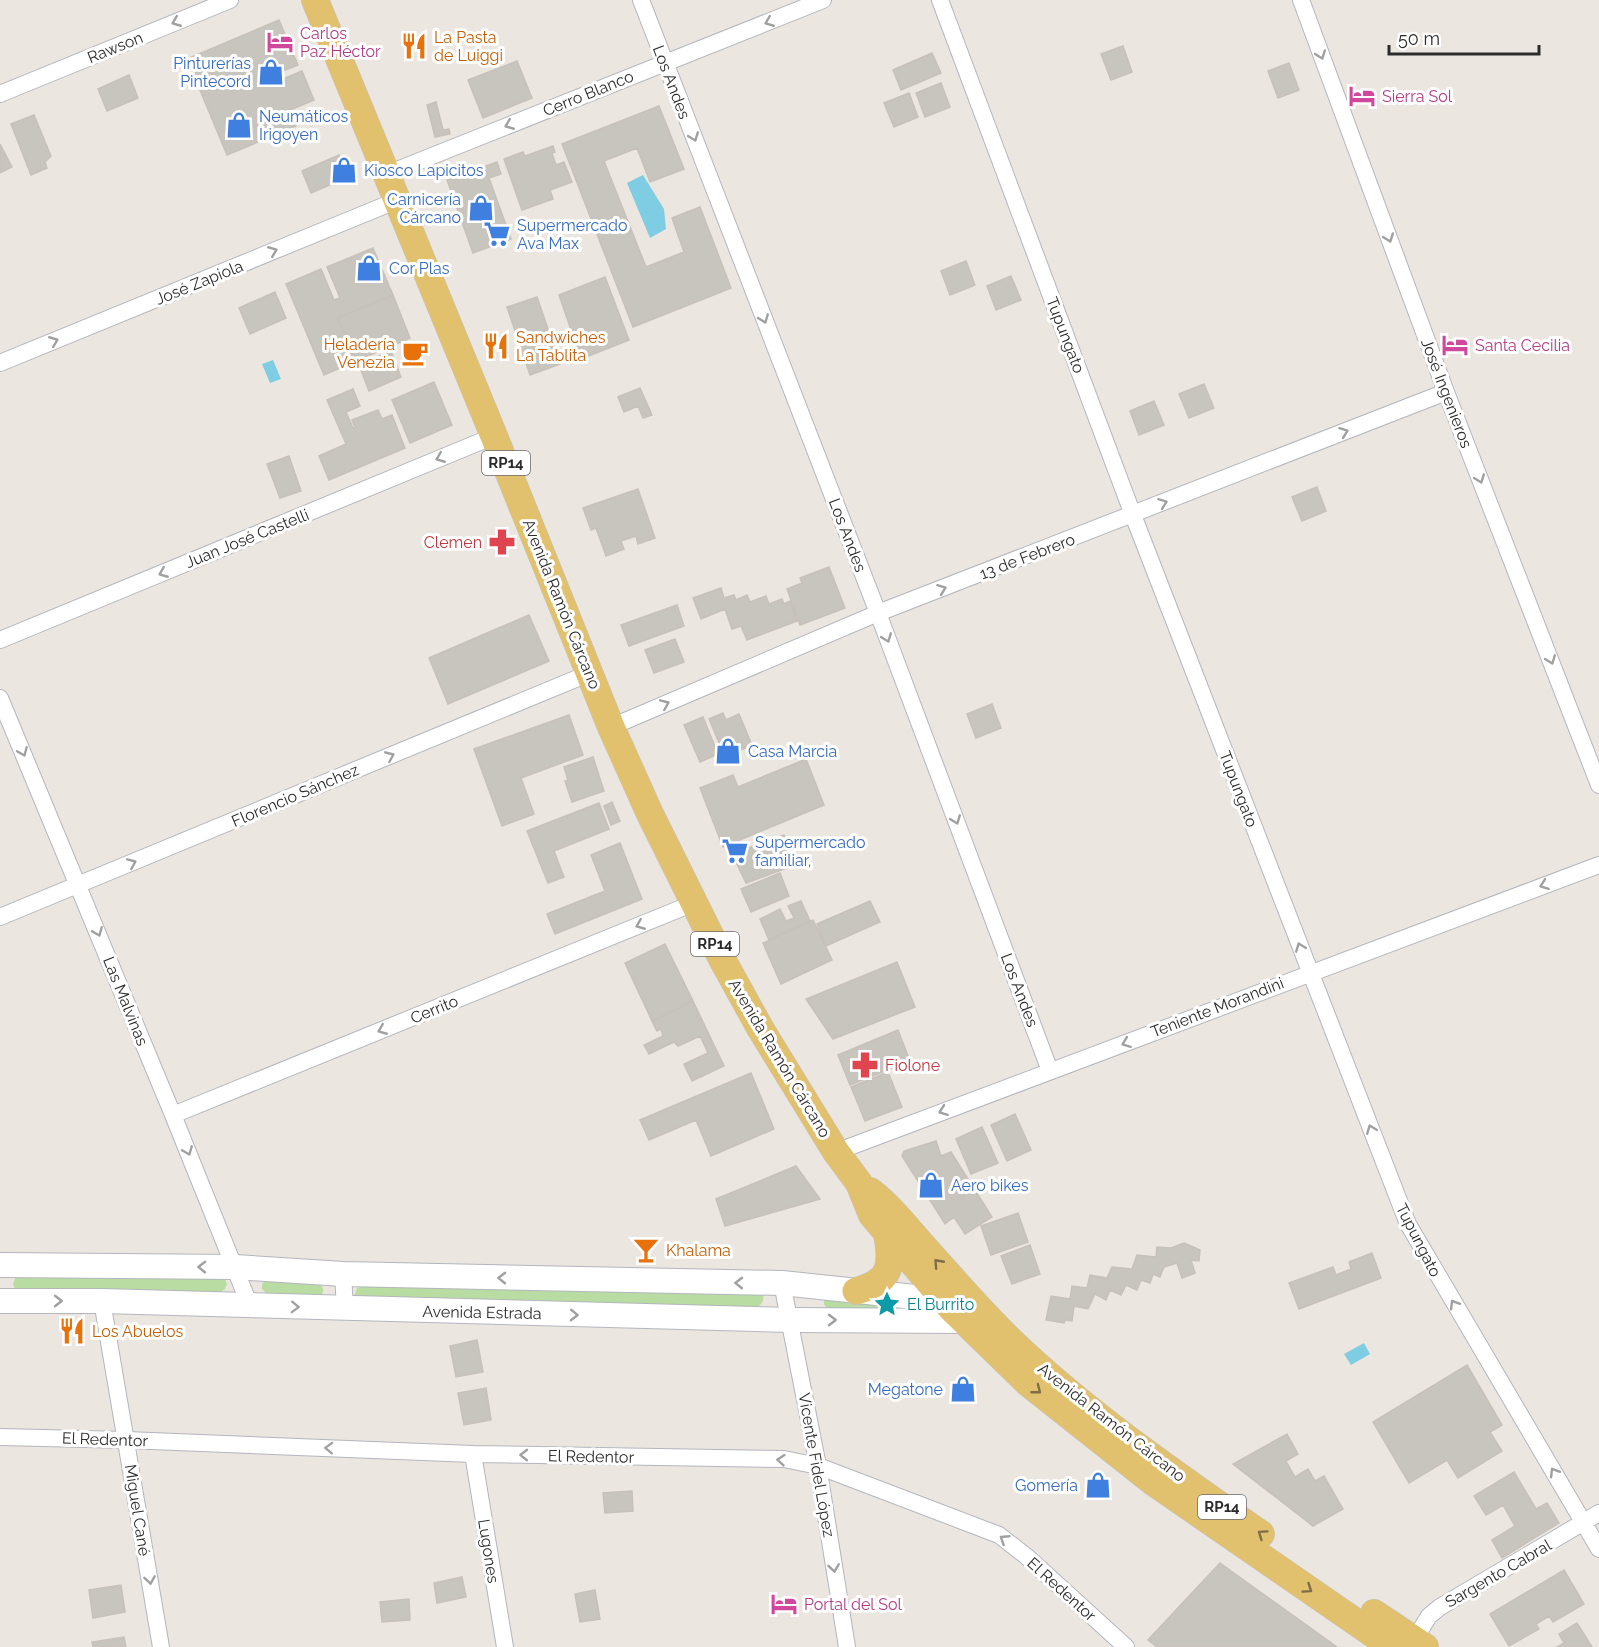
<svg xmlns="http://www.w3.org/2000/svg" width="1599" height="1647" font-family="Raleway,sans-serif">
<rect width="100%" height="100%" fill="#ece6e0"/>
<path fill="#b9dca2" d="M16,1276L224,1277L227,1284L225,1289L220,1292L20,1291L15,1289L13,1284Z
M267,1280L319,1283C323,1287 325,1291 321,1295L316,1296L266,1293L262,1289V1284Z
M363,1286L762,1292C765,1298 763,1304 757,1307L363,1304L354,1297L357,1288Z
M824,1297L905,1300L926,1314L827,1309L824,1304Z"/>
<path fill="#7ecde2" d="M643,175L664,209L666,229L650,238L627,183Z
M273,360L281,379L270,383L262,364Z
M1364,1343L1370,1354L1351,1365L1344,1354Z"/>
<path fill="#c8c4be" stroke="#c7c1b9" stroke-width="1.5" d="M279,20L298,65L275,74L278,81L302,71L314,100L290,110L296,126L227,155L187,59Z
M1123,46L1132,72L1111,80L1101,54Z
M932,53L941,73L901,90L893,70Z
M517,61L532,98L483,118L468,80Z
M1289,63L1299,90L1278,98L1268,71Z
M129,75L138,98L107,111L98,89Z
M941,83L950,107L925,117L916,93Z
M909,93L918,117L894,127L884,103Z
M436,102L443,130L449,129L450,134L435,137L427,105Z
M659,106L684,169L650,182L637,148L604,161L646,267L684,252L672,218L700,207L731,288L633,327L562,144Z
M34,115L51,156L45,162L47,168L31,175L11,124Z
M0,144L12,167L0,173Z
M553,146L555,152L552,153L556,165L564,162L572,182L550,190L553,199L522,210L504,159L523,152L525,156Z
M339,155L348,177L311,193L302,171Z
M497,162L501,174L489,178L511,239L473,253L447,180Z
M373,248L393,295L338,318L356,361L324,375L286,284L321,269L334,300L340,298L327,267Z
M966,261L975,285L950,295L941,271Z
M1011,276L1021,300L996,310L987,286Z
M605,277L629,340L581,359L559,295Z
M275,292L286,318L250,334L239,308Z
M393,295L410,338L356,361L338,318Z
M537,297L560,364L530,375L507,307Z
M391,351L401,377L369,391L359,365Z
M434,382L452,425L410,443L392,400Z
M1204,384L1214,408L1189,418L1179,394Z
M640,388L652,415L643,418L638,406L624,412L618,397Z
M353,389L360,406L346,412L353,428L355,427L352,420L378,410L382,419L392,415L405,448L329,480L319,456L346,444L327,400Z
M1154,401L1164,425L1139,435L1130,411Z
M289,456L301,491L280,498L267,464Z
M1317,487L1326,511L1302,521L1292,497Z
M638,489L655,538L638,544L636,536L621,541L624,549L606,556L596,528L591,530L583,508Z
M829,567L845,608L800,625L787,589L802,583L800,578Z
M721,588L724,598L734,595L736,600L747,595L750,602L766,596L769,604L782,599L784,604L790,601L797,621L747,640L741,626L732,629L725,609L701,619L693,598Z
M677,605L684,626L629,646L621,625Z
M529,615L549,661L448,704L429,658Z
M675,639L684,662L654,673L645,650Z
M992,704L1001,728L976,738L967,714Z
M723,713L726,720L739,714L752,745L725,757L709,719Z
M569,715L583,755L521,778L534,814L502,826L474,749Z
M703,717L718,754L700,762L684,725Z
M593,757L604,791L572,802L565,781L568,780L564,767Z
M806,759L824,805L723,847L700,788L733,775L738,787Z
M612,802L620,821L611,825L604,806Z
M599,803L609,829L554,851L564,877L548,883L527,831Z
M784,835L795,865L746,883L732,854Z
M620,843L642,899L555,934L547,914L605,891L591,855Z
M780,873L789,896L751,912L741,889Z
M801,901L810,921L769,940L760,919L780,909L786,921L794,918L788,906Z
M870,901L880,922L826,946L817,924Z
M813,920L832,960L781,984L763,943Z
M665,944L693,1001L652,1021L625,963Z
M897,962L915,1007L833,1039L806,999Z
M693,1001L724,1066L692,1081L684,1064L708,1053L700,1036L678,1046L674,1042L649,1054L644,1045L663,1036L661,1029L657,1031L652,1021Z
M898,1030L910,1061L850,1085L838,1055Z
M888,1072L902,1107L865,1121L851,1087Z
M751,1073L774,1129L711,1156L696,1120L649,1140L640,1120Z
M1015,1114L1031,1150L1007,1161L991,1125Z
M982,1127L998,1163L971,1174L956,1139Z
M936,1141L941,1156L951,1152L992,1217L965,1234L954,1217L945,1224L902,1156L904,1151Z
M796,1166L820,1199L725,1226L716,1199Z
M1018,1213L1028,1242L991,1255L981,1226Z
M1184,1243L1200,1250L1199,1261L1191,1260L1195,1273L1182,1278L1177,1263L1164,1267L1160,1277L1153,1274L1150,1283L1141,1280L1137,1290L1126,1285L1121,1295L1110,1290L1106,1300L1095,1294L1088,1309L1074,1306L1072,1321L1065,1320L1064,1323L1046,1320L1051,1296L1070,1299L1072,1286L1087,1288L1090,1275L1107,1278L1112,1267L1132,1269L1137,1255L1156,1257L1157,1247L1171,1248Z
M1030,1245L1040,1274L1012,1284L1001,1256Z
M1372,1253L1381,1278L1299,1309L1289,1283L1333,1267L1336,1275L1351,1269L1349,1262Z
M477,1340L483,1372L456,1377L450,1346Z
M1467,1365L1502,1425L1490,1432L1502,1451L1458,1478L1447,1460L1409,1483L1373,1422Z
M486,1388L491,1420L464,1425L458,1393Z
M1287,1434L1298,1454L1286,1461L1295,1477L1308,1469L1315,1481L1324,1476L1343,1509L1313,1526L1233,1464Z
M1514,1472L1536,1509L1547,1503L1559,1523L1502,1558L1492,1540L1515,1526L1503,1505L1486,1515L1474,1496Z
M632,1491L633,1511L605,1513L603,1493Z
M1220,1563L1337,1647H1157L1148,1640Z
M1564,1570L1584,1604L1553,1622L1549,1616L1536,1624L1539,1629L1509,1646L1490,1614Z
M462,1577L466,1597L437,1603L434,1583Z
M121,1585L125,1612L93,1618L89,1590Z
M595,1590L600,1619L580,1622L575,1594Z
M409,1599L410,1620L382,1622L380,1602Z
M1577,1623L1592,1647H1557L1564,1643L1559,1634Z
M124,1637L126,1647H93L92,1642Z"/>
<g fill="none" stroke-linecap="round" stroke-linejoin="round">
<g stroke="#b3b6be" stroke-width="18">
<path id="street" d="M641,0L878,613L1050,1071
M940,0L1133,515L1408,1224L1599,1549
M1301,0L1446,392L1599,785
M0,94L230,0
M387,174L823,0
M0,363L398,200
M0,640L494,436
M0,698L173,1115L250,1306
M611,727L878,613L1446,392
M0,917L590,673
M173,1115L694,903
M836,1152L1599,865
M343,1274L345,1309
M782,1283L818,1466L847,1647
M102,1301L161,1647
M0,1437L127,1440L473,1454L784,1459L818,1466L999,1535L1026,1556L1126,1647
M473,1454L505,1647
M1410,1647L1429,1616L1440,1607L1599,1513"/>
</g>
<g stroke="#b3b6be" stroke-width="26">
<path id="secondary" d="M0,1265L235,1267L343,1274L782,1283L943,1300
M0,1301H102L790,1320L964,1321"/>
</g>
<g stroke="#c4c4c4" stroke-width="28">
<path id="primary" d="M315,0L494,436L611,727L650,814L722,959L760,1028L836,1152L859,1183L872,1215L951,1308L1028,1383L1153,1482L1392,1647
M870,1191C891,1207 906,1227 923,1246C952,1278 979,1310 1010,1340C1086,1413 1175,1474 1261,1534
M856,1291C891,1282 893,1266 887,1234
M1374,1613L1425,1647"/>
</g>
<use href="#street" stroke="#fff" stroke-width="16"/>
<use href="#secondary" stroke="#fff" stroke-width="24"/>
<use href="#primary" stroke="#e2c16e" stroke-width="27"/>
</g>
<defs><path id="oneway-chevron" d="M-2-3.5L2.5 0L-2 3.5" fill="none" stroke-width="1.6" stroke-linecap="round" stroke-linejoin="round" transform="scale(1.5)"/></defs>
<g stroke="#a0a0a0">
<use href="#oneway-chevron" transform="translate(176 22) rotate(158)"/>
<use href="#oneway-chevron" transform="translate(769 22) rotate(158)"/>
<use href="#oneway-chevron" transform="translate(1321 55) rotate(70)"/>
<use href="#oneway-chevron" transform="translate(509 125) rotate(158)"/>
<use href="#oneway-chevron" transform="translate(694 137) rotate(69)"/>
<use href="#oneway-chevron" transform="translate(1389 238) rotate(70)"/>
<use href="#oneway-chevron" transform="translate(273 251) rotate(-22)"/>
<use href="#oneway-chevron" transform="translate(764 319) rotate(69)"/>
<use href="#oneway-chevron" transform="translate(54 341) rotate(-22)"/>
<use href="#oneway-chevron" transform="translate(1344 432) rotate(-21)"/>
<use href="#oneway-chevron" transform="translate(440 458) rotate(158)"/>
<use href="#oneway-chevron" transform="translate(1480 479) rotate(69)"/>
<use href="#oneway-chevron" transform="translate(1163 503) rotate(-21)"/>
<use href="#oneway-chevron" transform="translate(163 573) rotate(158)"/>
<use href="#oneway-chevron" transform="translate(942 589) rotate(-21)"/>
<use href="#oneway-chevron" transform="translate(887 638) rotate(69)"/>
<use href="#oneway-chevron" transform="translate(1551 660) rotate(69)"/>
<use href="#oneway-chevron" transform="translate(665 704) rotate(-23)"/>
<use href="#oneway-chevron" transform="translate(23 752) rotate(67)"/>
<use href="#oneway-chevron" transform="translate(390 756) rotate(-23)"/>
<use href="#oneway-chevron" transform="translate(956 820) rotate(69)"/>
<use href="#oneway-chevron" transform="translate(132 863) rotate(-23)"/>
<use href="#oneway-chevron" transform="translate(1544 885) rotate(160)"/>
<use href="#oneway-chevron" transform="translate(640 925) rotate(158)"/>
<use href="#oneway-chevron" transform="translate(98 932) rotate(68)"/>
<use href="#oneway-chevron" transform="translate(1300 947) rotate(-111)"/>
<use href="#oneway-chevron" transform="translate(382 1030) rotate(158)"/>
<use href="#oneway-chevron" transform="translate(1126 1043) rotate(159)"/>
<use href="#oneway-chevron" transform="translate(943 1111) rotate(160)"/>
<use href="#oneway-chevron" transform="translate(1371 1129) rotate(-111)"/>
<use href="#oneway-chevron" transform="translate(188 1151) rotate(68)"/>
<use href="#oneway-chevron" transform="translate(202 1267) rotate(-179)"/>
<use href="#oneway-chevron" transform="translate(502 1278) rotate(-179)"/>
<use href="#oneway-chevron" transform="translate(739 1283) rotate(-179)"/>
<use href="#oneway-chevron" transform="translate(58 1301)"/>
<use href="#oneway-chevron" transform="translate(1454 1304) rotate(-121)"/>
<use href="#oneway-chevron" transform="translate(295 1307) rotate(2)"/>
<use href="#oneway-chevron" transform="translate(574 1315) rotate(1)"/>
<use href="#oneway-chevron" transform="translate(832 1320)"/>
<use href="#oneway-chevron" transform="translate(329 1448) rotate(-178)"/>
<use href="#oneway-chevron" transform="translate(524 1455) rotate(-179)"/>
<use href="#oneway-chevron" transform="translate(781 1460) rotate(-175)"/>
<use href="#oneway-chevron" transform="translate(1554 1472) rotate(-121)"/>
<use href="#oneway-chevron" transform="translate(1004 1539) rotate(-147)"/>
<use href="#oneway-chevron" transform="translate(834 1568) rotate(81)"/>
<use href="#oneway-chevron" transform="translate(150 1580) rotate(81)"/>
</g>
<g stroke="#7e6f4a">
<use href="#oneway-chevron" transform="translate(938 1263) rotate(-132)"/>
<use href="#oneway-chevron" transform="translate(1037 1390) rotate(38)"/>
<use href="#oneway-chevron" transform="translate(1262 1534) rotate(-145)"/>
<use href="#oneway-chevron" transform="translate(1308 1589) rotate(34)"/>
</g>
<defs>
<g id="hotel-bare" transform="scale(2.07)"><path d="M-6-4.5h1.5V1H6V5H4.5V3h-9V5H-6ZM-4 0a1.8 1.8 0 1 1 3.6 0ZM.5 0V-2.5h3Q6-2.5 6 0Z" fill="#d1479c" stroke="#fff" stroke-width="2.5" paint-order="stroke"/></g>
<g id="restaurant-bare" transform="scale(2.07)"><path d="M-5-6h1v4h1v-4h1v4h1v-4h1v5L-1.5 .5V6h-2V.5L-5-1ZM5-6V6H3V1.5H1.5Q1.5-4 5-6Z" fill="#e8710a" stroke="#fff" stroke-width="2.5" paint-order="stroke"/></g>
<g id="shop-bare" transform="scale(2.07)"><path d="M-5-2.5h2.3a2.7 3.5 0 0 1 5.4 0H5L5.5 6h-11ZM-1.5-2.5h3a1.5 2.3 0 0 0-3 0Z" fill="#3f7fe0" stroke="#fff" stroke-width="2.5" paint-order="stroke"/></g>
<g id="supermarket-bare" transform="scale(2.07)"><path d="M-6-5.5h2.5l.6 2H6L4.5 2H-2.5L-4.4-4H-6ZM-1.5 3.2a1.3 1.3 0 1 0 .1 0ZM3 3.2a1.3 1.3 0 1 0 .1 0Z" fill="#3f7fe0" stroke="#fff" stroke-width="2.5" paint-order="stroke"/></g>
<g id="cafe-bare" transform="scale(2.07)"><path d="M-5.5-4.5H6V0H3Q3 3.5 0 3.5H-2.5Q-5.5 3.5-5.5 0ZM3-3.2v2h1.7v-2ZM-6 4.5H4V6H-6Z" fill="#e8710a" stroke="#fff" stroke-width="2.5" paint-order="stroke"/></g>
<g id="pharmacy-bare" transform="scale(2.07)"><path d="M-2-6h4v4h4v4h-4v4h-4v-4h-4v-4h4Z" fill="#e0444e" stroke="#fff" stroke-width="2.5" paint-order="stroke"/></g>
<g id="bar-bare" transform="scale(2.07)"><path d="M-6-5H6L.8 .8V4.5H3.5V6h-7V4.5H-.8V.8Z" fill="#e8710a" stroke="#fff" stroke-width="2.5" paint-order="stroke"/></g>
<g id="sight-bare" transform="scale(2.07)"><path d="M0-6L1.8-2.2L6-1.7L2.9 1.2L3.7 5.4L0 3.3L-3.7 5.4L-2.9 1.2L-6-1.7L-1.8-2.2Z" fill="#0f9aa8" stroke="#fff" stroke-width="2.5" paint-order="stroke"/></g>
</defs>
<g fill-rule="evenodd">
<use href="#hotel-bare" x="280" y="42"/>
<use href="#restaurant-bare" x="414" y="46"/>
<use href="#shop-bare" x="271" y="72"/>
<use href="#hotel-bare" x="1362" y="96"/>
<use href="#shop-bare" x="239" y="125"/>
<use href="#shop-bare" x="344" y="170"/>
<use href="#shop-bare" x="481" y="208"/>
<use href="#supermarket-bare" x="497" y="234"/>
<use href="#shop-bare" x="369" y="268"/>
<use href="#hotel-bare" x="1455" y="345"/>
<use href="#restaurant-bare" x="496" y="346"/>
<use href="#cafe-bare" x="415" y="353"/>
<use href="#pharmacy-bare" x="502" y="542"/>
<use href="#shop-bare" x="728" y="751"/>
<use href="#supermarket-bare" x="735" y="851"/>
<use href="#pharmacy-bare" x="865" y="1065"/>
<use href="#shop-bare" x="931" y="1185"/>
<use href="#bar-bare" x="646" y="1250"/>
<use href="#sight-bare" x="887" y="1304"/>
<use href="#restaurant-bare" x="72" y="1331"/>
<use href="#shop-bare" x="963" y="1389"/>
<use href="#shop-bare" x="1098" y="1485"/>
<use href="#hotel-bare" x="784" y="1604"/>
</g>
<g text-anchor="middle" stroke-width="6" stroke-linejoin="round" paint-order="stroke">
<g fill="#fff" stroke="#6b6b6b" stroke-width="1.5">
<rect x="482" y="451" width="48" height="24" rx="4.5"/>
<rect x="691" y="932" width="48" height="24" rx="4.5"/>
<rect x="1198" y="1495" width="48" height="24" rx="4.5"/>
</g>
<g font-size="15" font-weight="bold" fill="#2c2c2c">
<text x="506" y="468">RP14</text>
<text x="715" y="949">RP14</text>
<text x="1222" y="1512">RP14</text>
</g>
<g font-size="16" fill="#b23c85" stroke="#fff" text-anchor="start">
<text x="300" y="39">Carlos<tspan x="300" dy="18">Paz Héctor</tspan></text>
<text x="1382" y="102">Sierra Sol</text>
<text x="1475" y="351">Santa Cecilia</text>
<text x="804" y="1610">Portal del Sol</text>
</g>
<g font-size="16" fill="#c56008" stroke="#fff" text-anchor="start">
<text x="434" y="43">La Pasta<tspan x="434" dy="18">de Luiggi</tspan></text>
<text x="516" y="343">Sandwiches<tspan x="516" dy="18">La Tablita</tspan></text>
<text x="395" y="350" text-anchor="end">Heladería<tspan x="395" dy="18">Venezia</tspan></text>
<text x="666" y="1256">Khalama</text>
<text x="92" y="1337">Los Abuelos</text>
</g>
<g font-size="16" fill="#2c2c2c" stroke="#fff">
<text transform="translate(115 47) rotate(-22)" y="6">Rawson</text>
<text transform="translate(672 82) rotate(69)" y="6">Los Andes</text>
<text transform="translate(588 93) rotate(-22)" y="6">Cerro Blanco</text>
<text transform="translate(199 282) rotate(-22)" y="6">José Zapiola</text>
<text transform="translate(1066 335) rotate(69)" y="6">Tupungato</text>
<text transform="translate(1447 393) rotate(69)" y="6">José Ingenieros</text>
<text transform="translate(848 535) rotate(69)" y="6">Los Andes</text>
<text transform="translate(247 538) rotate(-22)" y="6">Juan José Castelli</text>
<text transform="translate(1027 556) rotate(-21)" y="6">13 de Febrero</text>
<text transform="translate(562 604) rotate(68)" y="6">Avenida Ramón Cárcano</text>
<text transform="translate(1239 789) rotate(69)" y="6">Tupungato</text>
<text transform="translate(295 795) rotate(-23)" y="6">Florencio Sánchez</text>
<text transform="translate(1020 990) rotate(69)" y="6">Los Andes</text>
<text transform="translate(126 1001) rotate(68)" y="6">Las Malvinas</text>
<text transform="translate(1217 1007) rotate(-21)" y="6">Teniente Morandini</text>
<text transform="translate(434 1009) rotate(-22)" y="6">Cerrito</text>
<text transform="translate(780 1058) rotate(59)" y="6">Avenida Ramón Cárcano</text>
<text transform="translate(1419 1240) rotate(63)" y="6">Tupungato</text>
<text transform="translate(482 1312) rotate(1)" y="6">Avenida Estrada</text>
<text transform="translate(1112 1422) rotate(38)" y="6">Avenida Ramón Cárcano</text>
<text transform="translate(105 1439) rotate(2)" y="6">El Redentor</text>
<text transform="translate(591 1456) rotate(1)" y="6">El Redentor</text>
<text transform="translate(817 1465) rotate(80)" y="6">Vicente Fidel López</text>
<text transform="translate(138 1510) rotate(81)" y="6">Miguel Cané</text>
<text transform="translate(489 1551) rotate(81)" y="6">Lugones</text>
<text transform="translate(1498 1573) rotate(-30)" y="6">Sargento Cabral</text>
<text transform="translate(1062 1589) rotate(42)" y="6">El Redentor</text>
</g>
<g font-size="16" fill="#366cbe" stroke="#fff" text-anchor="start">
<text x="251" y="69" text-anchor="end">Pinturerías<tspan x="251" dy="18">Pintecord</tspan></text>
<text x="259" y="122">Neumáticos<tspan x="259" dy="18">Irigoyen</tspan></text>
<text x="364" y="176">Kiosco Lapicitos</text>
<text x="461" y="205" text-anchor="end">Carnicería<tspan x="461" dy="18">Cárcano</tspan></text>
<text x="517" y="231">Supermercado<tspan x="517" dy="18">Ava Max</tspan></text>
<text x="389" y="274">Cor Plas</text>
<text x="748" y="757">Casa Marcia</text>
<text x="755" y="848">Supermercado<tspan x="755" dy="18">familiar,</tspan></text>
<text x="951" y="1191">Aero bikes</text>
<text x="943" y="1395" text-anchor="end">Megatone</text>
<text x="1078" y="1491" text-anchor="end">Gomería</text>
</g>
<g font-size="16" fill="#be3a42" stroke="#fff" text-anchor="end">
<text x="482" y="548">Clemen</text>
<text x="885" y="1071" text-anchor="start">Fiolone</text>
</g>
<g font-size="16" fill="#0d838f" stroke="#fff" text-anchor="start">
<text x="907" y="1310">El Burrito</text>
</g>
</g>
<path d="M1389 45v9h150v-9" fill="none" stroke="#2c2c2c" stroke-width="3"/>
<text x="1398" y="45" font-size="18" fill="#2c2c2c" stroke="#ffffff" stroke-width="4.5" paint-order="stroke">50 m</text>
</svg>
